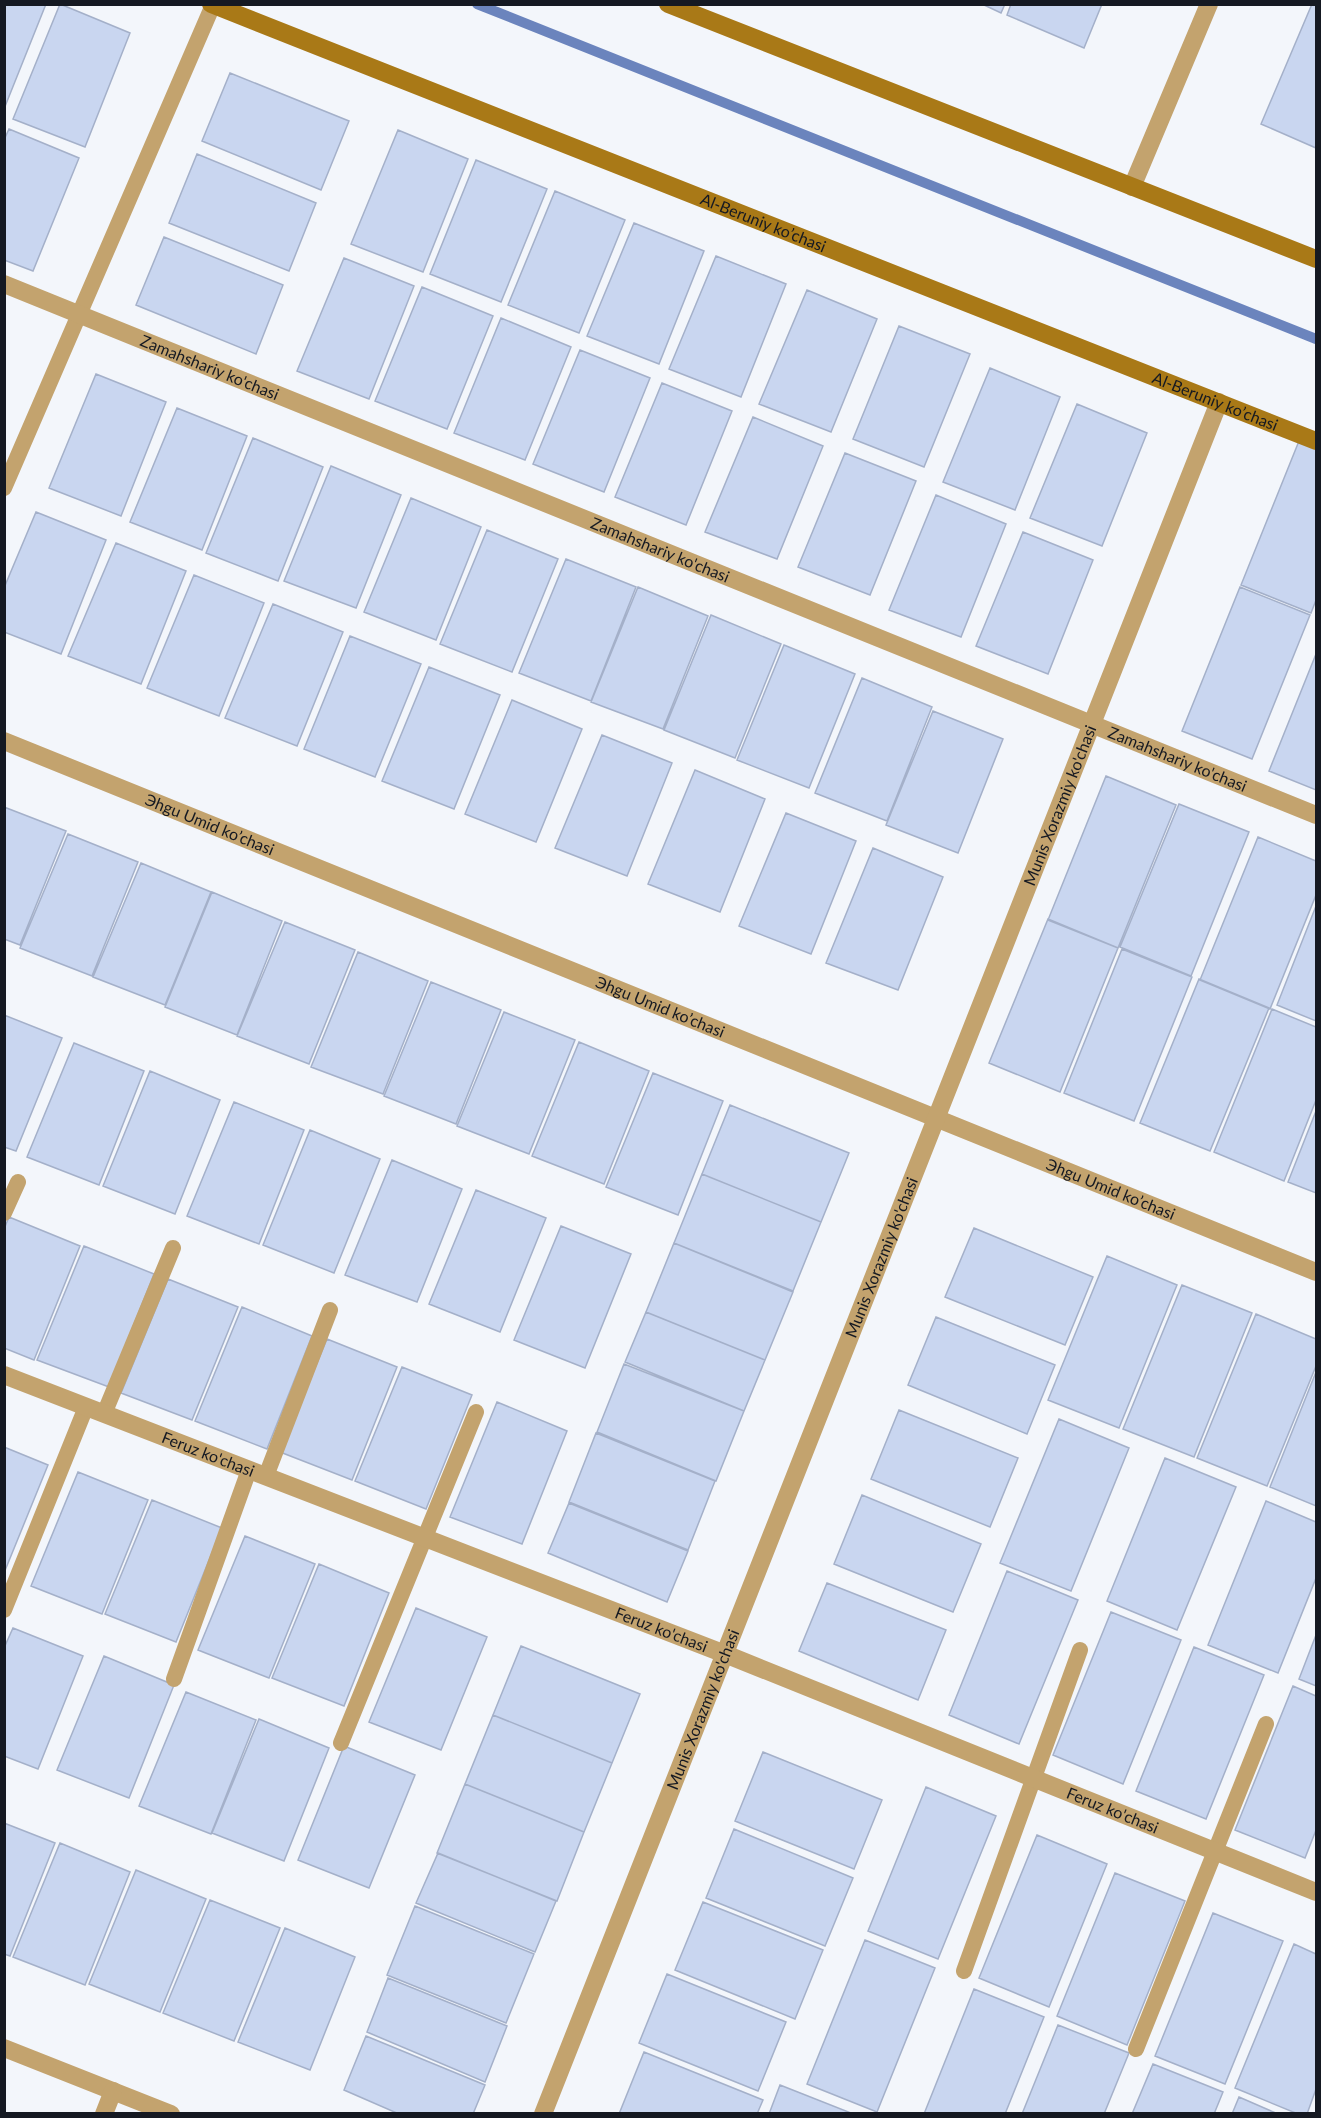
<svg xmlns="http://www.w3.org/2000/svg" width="1321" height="2118" font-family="Lato,sans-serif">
<rect width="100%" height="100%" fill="#f3f6fb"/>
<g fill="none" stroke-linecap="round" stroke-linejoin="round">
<path stroke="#6b84bd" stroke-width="10" d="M477,4L1316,339"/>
</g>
<path fill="#c9d6f0" stroke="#a4b0c9" stroke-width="1.5" d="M4,4H46L4,109Z
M60,4L130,33L85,147L13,119Z
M982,4H1005L1001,13Z
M1011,4H1102L1084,48L1007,15Z
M1312,4H1316V148L1261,124Z
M230,73L349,121L321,190L202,141Z
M9,129L79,158L33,271L4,260V140Z
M398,130L468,159L423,272L351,244Z
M197,154L316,203L289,271L169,223Z
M476,160L547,189L501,302L430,274Z
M555,191L625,220L579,333L508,305Z
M634,223L704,251L659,364L587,336Z
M164,237L283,285L256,354L136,305Z
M716,256L786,284L741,397L669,369Z
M344,258L414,286L369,399L297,371Z
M422,287L493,316L447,429L375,401Z
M807,290L877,319L831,432L759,404Z
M501,318L571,347L525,460L454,433Z
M899,326L970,354L924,467L853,439Z
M580,350L650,378L604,492L533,464Z
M990,368L1060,397L1015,510L943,482Z
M96,374L166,402L121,516L49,488Z
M662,383L732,411L686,525L615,497Z
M1077,404L1147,433L1102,546L1030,518Z
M177,408L247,436L202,550L130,522Z
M753,417L823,446L777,559L705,532Z
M253,438L323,467L278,581L206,553Z
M1299,441L1316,448V600L1311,613L1241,585Z
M845,453L916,481L870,595L798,567Z
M331,466L401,495L356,608L284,581Z
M936,495L1006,524L961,637L889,610Z
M411,498L481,527L436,640L364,612Z
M36,512L106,540L61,654L4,632V588Z
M487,530L558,559L512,672L440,644Z
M1023,532L1093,560L1048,674L976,646Z
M116,543L186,571L141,684L68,656Z
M566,559L636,587L591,701L519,673Z
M194,575L264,603L219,716L147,688Z
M638,587L708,616L663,729L591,702Z
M1240,587L1310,615L1252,759L1182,731Z
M273,604L343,632L297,746L225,718Z
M711,615L781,644L735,758L664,730Z
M350,636L421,664L375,777L304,749Z
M784,645L855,674L809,788L737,760Z
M1316,654V790L1269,771Z
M429,667L500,695L454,809L382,781Z
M862,678L932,707L887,821L815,793Z
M512,700L582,729L536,842L465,814Z
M933,711L1003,739L958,853L886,825Z
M602,735L672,763L627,876L555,848Z
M695,770L765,799L720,912L648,884Z
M1106,776L1176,805L1118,948L1048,920Z
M1179,804L1249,832L1191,976L1120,947Z
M4,807L66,831L20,945L4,939Z
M786,813L856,841L811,954L739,926Z
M68,834L138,862L92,976L20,948Z
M1258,837L1316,861V895L1270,1009L1200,980Z
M873,848L943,877L898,990L826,963Z
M141,863L211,892L165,1005L93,977Z
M212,892L282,921L237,1035L165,1007Z
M1316,906V1021L1277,1005Z
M1048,919L1118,948L1060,1092L989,1063Z
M285,922L355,950L309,1064L237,1036Z
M1122,949L1192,977L1134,1121L1064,1093Z
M358,952L428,981L383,1094L311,1067Z
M1199,979L1269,1008L1210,1151L1140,1123Z
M431,982L501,1010L456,1124L384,1096Z
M1272,1009L1316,1027V1100L1284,1181L1214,1152Z
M504,1012L575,1040L529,1154L457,1126Z
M4,1015L62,1038L16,1151L4,1147Z
M579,1042L649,1071L604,1184L532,1156Z
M74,1043L144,1071L99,1185L27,1157Z
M150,1071L220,1100L175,1214L103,1186Z
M653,1073L723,1101L678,1215L606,1187Z
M234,1102L304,1130L259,1244L187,1216Z
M730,1105L849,1153L821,1222L702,1174Z
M1316,1111V1193L1288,1182Z
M310,1130L380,1159L334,1273L263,1245Z
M392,1160L462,1189L417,1302L345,1275Z
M702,1174L821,1222L793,1291L674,1243Z
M476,1190L546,1218L500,1332L429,1304Z
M9,1217L80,1246L34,1360L4,1348V1229Z
M561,1226L631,1254L585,1368L514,1340Z
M974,1228L1093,1277L1065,1345L945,1297Z
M674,1243L793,1292L765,1360L646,1312Z
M84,1246L154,1274L109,1387L37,1360Z
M1107,1256L1177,1285L1119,1428L1048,1400Z
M168,1279L238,1307L192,1420L121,1393Z
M1182,1285L1252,1313L1194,1457L1123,1429Z
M242,1307L312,1336L267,1449L195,1421Z
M646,1312L765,1360L744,1411L625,1362Z
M1256,1314L1316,1339V1366L1267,1486L1197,1458Z
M936,1317L1055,1365L1027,1434L908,1385Z
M327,1339L397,1367L352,1480L280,1452Z
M624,1364L744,1411L716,1481L597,1432Z
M402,1367L472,1395L426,1509L355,1481Z
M1316,1372V1506L1270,1487Z
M497,1402L567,1431L522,1544L450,1517Z
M899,1410L1018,1458L990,1527L871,1479Z
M1059,1419L1129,1448L1071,1591L1000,1563Z
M596,1433L715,1481L688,1550L569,1502Z
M4,1447L48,1465L4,1573Z
M1165,1458L1236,1487L1177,1630L1107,1601Z
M78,1472L148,1500L102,1614L31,1586Z
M862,1495L981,1544L953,1612L834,1564Z
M152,1500L222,1528L176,1642L105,1614Z
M1266,1501L1316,1522V1578L1278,1673L1208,1645Z
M569,1503L688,1551L667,1602L548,1553Z
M245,1536L315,1564L269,1678L198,1650Z
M319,1564L389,1593L344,1706L272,1678Z
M1007,1571L1078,1600L1019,1744L949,1715Z
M827,1583L946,1630L918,1700L799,1651Z
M416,1608L487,1637L441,1750L369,1722Z
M1111,1612L1181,1640L1123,1784L1053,1755Z
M13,1628L83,1656L38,1769L4,1756V1648Z
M1316,1635V1686L1299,1679Z
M521,1646L640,1694L612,1763L493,1715Z
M1194,1647L1264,1675L1206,1819L1136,1791Z
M104,1656L174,1685L129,1798L57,1770Z
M1293,1686L1316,1696V1830L1305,1858L1235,1830Z
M186,1692L256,1720L211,1834L139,1806Z
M493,1715L612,1763L584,1832L465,1784Z
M259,1719L329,1748L284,1861L212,1833Z
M344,1746L415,1775L369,1888L298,1860Z
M763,1752L882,1800L854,1869L735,1821Z
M465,1784L584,1832L557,1901L437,1853Z
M926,1787L996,1816L938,1959L868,1931Z
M4,1823L55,1843L10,1956L4,1954Z
M734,1829L853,1878L825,1946L706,1898Z
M1037,1835L1107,1864L1049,2007L979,1978Z
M60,1843L130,1872L85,1985L13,1957Z
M438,1853L556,1901L535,1952L416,1903Z
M136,1870L206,1899L160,2012L89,1984Z
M1115,1873L1185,1901L1127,2045L1057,2016Z
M210,1900L280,1928L234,2041L163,2013Z
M703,1902L823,1950L795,2019L675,1970Z
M415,1906L534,1954L506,2023L387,1975Z
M1213,1913L1283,1941L1225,2084L1155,2056Z
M285,1928L355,1957L310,2070L238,2042Z
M865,1940L935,1968L877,2112L807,2084Z
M1294,1944L1316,1954V2089L1307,2114H1298L1235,2088Z
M667,1974L786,2022L758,2091L639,2043Z
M388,1978L507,2026L485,2082L367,2032Z
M974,1989L1044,2017L1005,2114H924Z
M1058,2025L1129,2053L1104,2114H1022Z
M366,2036L485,2085L473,2114H399L344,2090Z
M644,2052L763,2100L757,2114H619Z
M1153,2064L1223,2092L1214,2114H1132Z
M780,2085L851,2113L850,2114H769Z
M1239,2097L1278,2114H1232Z"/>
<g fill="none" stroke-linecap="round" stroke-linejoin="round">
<path stroke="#c3a36e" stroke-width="16" d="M4,488L213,5
M4,1213L18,1182
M104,1414L173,1248
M266,1476L330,1310
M4,1610L86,1407
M174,1679L249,1470
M341,1743L476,1412
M964,1971L1080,1650
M1136,2049L1266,1724"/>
<g stroke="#c3a36e" stroke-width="18">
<path d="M1132,187L1209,4"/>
<path id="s1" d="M4,284L1316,815"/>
<path id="s2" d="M4,741L1316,1272"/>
<path id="s3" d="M4,1375L725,1654L1316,1892"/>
<path d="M4,2048L171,2114"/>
<path d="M104,2114L113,2091"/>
<path id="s4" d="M543,2114L1219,402"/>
</g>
<g stroke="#a97917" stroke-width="18">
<path id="s5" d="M211,4L1316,441"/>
<path d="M668,4L1316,259"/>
</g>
</g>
<g text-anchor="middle" stroke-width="4.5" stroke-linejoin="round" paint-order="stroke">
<g font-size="16" fill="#151922" stroke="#fff">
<text dy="6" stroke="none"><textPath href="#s5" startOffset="594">Al-Beruniy ko’chasi</textPath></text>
<text dy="6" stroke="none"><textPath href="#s1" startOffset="222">Zamahshariy ko'chasi</textPath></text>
<text dy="6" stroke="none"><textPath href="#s5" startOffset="1080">Al-Beruniy ko’chasi</textPath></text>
<text dy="6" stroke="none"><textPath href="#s1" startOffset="708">Zamahshariy ko'chasi</textPath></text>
<text dy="6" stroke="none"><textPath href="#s1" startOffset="1266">Zamahshariy ko'chasi</textPath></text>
<text dy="6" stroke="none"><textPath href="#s4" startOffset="1407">Munis Xorazmiy ko'chasi</textPath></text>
<text dy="6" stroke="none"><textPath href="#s2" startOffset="222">Эhgu Umid ko’chasi</textPath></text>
<text dy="6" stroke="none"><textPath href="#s2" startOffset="708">Эhgu Umid ko’chasi</textPath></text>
<text dy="6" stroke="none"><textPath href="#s2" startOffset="1194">Эhgu Umid ko’chasi</textPath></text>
<text dy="6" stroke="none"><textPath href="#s4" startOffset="921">Munis Xorazmiy ko'chasi</textPath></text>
<text dy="6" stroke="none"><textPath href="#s3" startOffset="219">Feruz ko'chasi</textPath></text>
<text dy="6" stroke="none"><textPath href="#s3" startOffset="705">Feruz ko'chasi</textPath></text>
<text dy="6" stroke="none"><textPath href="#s4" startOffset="435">Munis Xorazmiy ko'chasi</textPath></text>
<text dy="6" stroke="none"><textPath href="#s3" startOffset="1191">Feruz ko'chasi</textPath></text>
</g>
</g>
<rect width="1321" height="2118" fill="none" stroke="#151922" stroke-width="12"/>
</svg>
